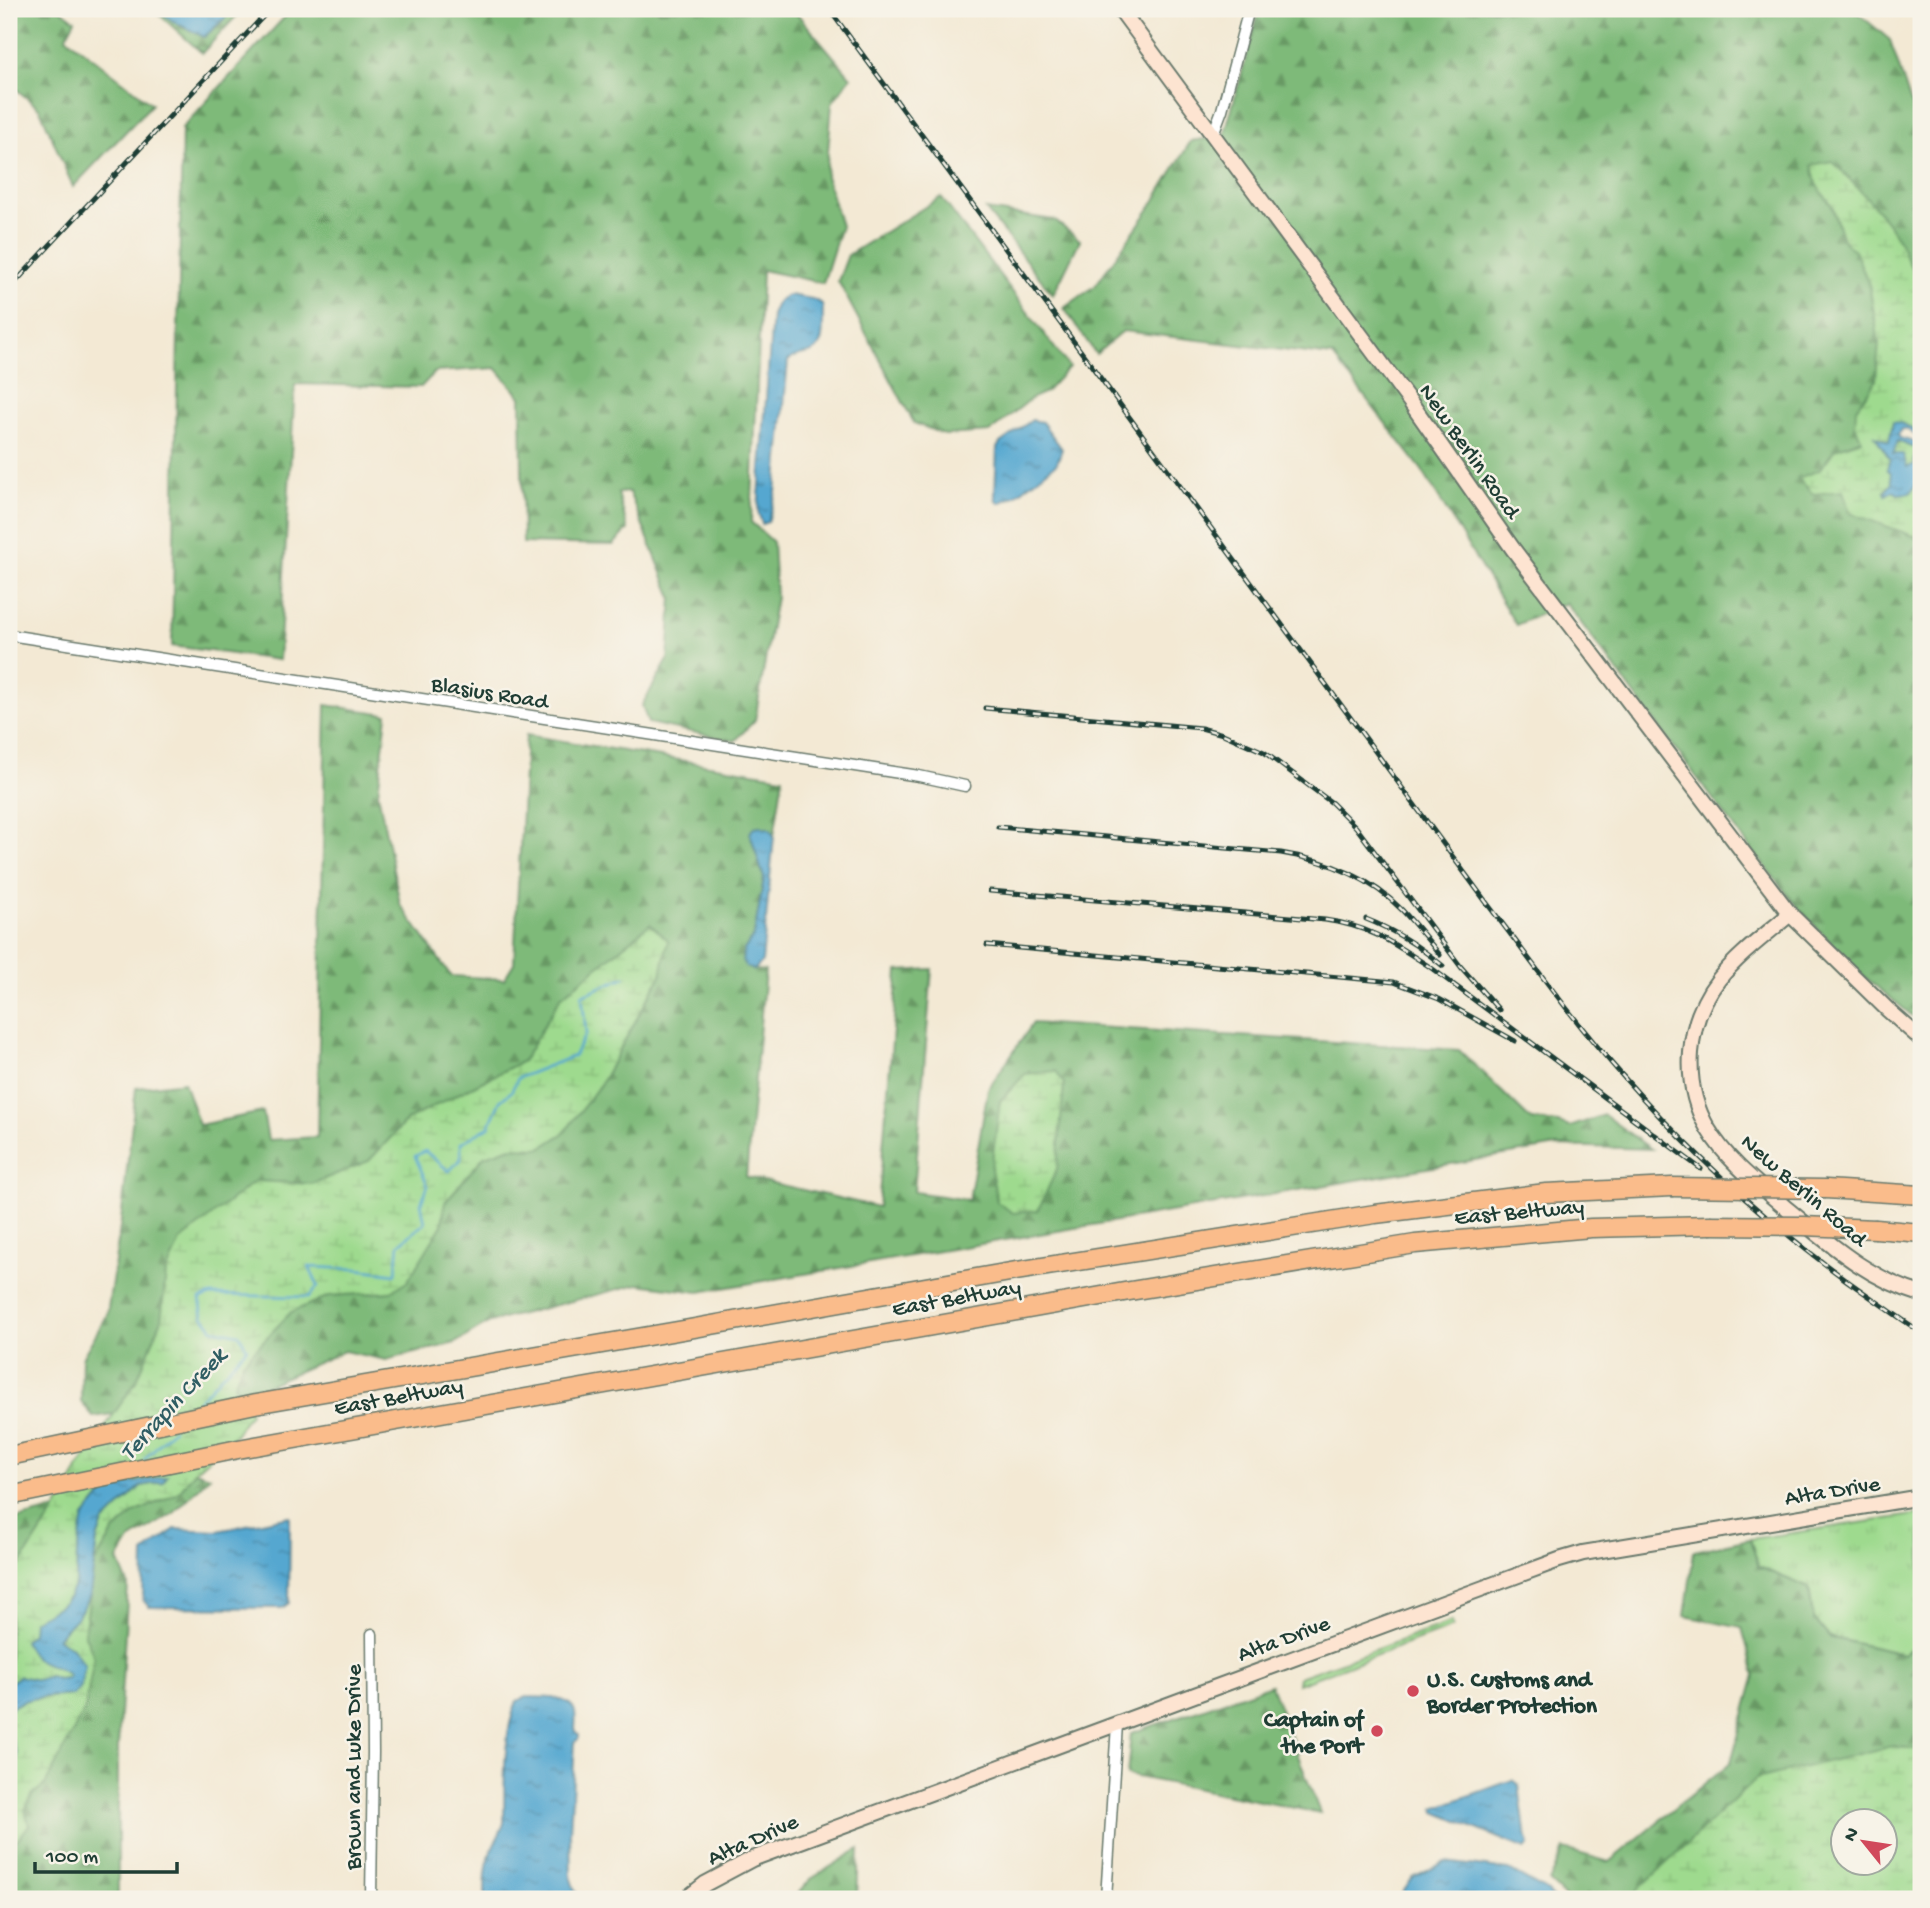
<svg xmlns="http://www.w3.org/2000/svg" width="1930" height="1908" font-family="'Gochi Hand',sans-serif">
<defs>
<pattern id="grass-tufts" width="24" height="20" patternUnits="userSpaceOnUse" patternTransform="scale(1.75)"><rect width="24" height="20" fill="#9eda8e"/><path d="M3 7l-1-3M5 7V3M7 7l1-3M15 17l-1-3M17 17v-4M19 17l1-3" fill="none" stroke="#88bc7b"/></pattern>
<pattern id="forest-firs" width="22" height="20" patternUnits="userSpaceOnUse" patternTransform="scale(1.75)"><rect width="22" height="20" fill="#7eba79"/><path d="M5 1l3.5 6h-7zM16 11l3.5 6h-7z" fill="#679864"/></pattern>
<pattern id="wetland-marsh" width="20" height="14" patternUnits="userSpaceOnUse" patternTransform="scale(1.75)"><rect width="20" height="14" fill="#9eda8e"/><path d="M1 5h8M5 5V1M11 12h8M15 12V8" fill="none" stroke="#88bc7b"/></pattern>
<pattern id="water-ripples" width="26" height="14" patternUnits="userSpaceOnUse" patternTransform="scale(1.75)"><rect width="26" height="14" fill="#55a7d0"/><path d="M2 4q2-2 4 0t4 0M15 11q2-2 4 0t4 0" fill="none" stroke="#4689aa"/></pattern>
</defs>
<rect width="100%" height="100%" fill="#f7f3e8"/>
<filter id="ink" filterUnits="userSpaceOnUse"><feTurbulence type="fractalNoise" baseFrequency=".0143" numOctaves="2"/><feDisplacementMap in="SourceGraphic" scale="14" xChannelSelector="R" yChannelSelector="G"/><feConvolveMatrix kernelMatrix="1 2 1 2 8 2 1 2 1" color-interpolation-filters="sRGB"/></filter>
<filter id="wash" filterUnits="userSpaceOnUse"><feTurbulence type="fractalNoise" baseFrequency=".00686" numOctaves="4" result="noise"/><feDisplacementMap in="SourceGraphic" scale="28" xChannelSelector="R" yChannelSelector="G"/><feGaussianBlur stdDeviation="1.57" result="paint"/><feColorMatrix in="noise" values="0 0 0 0 0 0 0 0 0 0 0 0 0 0 0 0 0 1.4 0 .05"/><feComposite in="paint" operator="in"/></filter>
<g filter="url(#wash)">
<rect width="100%" height="100%" fill="#f3e9d4"/>
<path fill="url(#grass-tufts)" stroke="#5e8c61" stroke-width="2" d="M1921,1514V1642L1903,1654L1829,1637L1813,1617L1809,1588L1759,1567L1750,1539Z"/>
<path fill="url(#forest-firs)" stroke="#4e7c56" stroke-width="2" d="M9,9H60L75,20L66,37L152,104L73,187L40,109L9,83Z
M153,9H157L174,22L204,37L235,9H243L202,53Z
M292,9H793L851,77L832,103L826,176L841,226L823,283L762,270L751,522L773,542L776,597L755,720L735,741L648,723L642,705L668,660L672,597L629,492L618,493L628,530L613,545L523,543L521,397L496,368L435,372L421,387L295,384L279,660L172,646L182,128Z
M1260,9H1853L1890,40L1921,134V283C1906,266 1905,248 1893,231C1875,205 1853,183 1832,161L1816,184L1832,206L1843,240L1856,253L1869,284L1879,343L1876,381L1856,408L1862,439L1835,449L1820,470L1799,478L1843,491L1887,526L1916,537L1921,541V1023L1861,974L1801,911L1746,843L1566,603L1516,625L1422,470L1333,356L1123,331L1096,354L1064,308L1095,286L1149,210L1191,141L1224,136Z
M941,197L1069,367L1046,392L1032,398L990,432L945,435L914,423L838,281L848,255Z
M986,210L1054,220L1080,240L1053,295Z
M326,705L387,714L378,793L400,904L451,976L504,979L514,963L526,735L783,777L774,836L770,829L750,833L764,878L754,935L744,950L746,967L754,970L765,971L746,1177L878,1207L898,971L932,969L914,1192L969,1200L988,1089L1033,1023L1459,1050L1531,1120L1558,1123L1570,1127L1604,1115L1651,1149L1557,1146L699,1292L638,1284L490,1322L455,1343L386,1360L344,1351L241,1397L234,1385L242,1363L291,1312L329,1296L389,1292L442,1225L445,1202L484,1156L511,1147L541,1148L564,1133L601,1083L661,975L561,997L523,1061L407,1120L369,1161L312,1184L255,1181L166,1272L161,1322L137,1380L114,1414L93,1417L81,1401L82,1358L107,1315L121,1221L136,1088L184,1082L199,1125L263,1112L268,1140L317,1137Z
M195,1471L210,1476L174,1513L130,1540L118,1560L128,1584L118,1747V1899H9V1843L18,1839L29,1825L25,1810L33,1794L45,1785L94,1657L84,1634L94,1564L114,1531L134,1513L178,1493Z
M56,1509L10,1580L9,1583V1521Z
M1750,1539L1759,1567L1809,1588L1813,1617L1829,1637L1903,1654L1921,1642V1750L1892,1746L1639,1889L1631,1899H1567L1549,1882L1564,1849L1609,1862L1731,1762L1755,1675L1742,1628L1685,1616L1694,1551Z
M1271,1685L1320,1813L1127,1775L1131,1733Z
M859,1849L857,1899H793L811,1879Z"/>
<path fill="url(#wetland-marsh)" stroke="#5e8c61" stroke-width="2" fill-rule="evenodd" d="M1832,161C1853,183 1875,205 1893,231C1905,248 1906,266 1921,283V406L1914,415L1921,427V432L1900,423L1889,442L1876,437L1890,459L1892,482L1885,491H1893L1898,494L1919,482L1921,485V541L1916,537L1850,513L1843,491L1813,494L1798,478L1820,470L1835,449L1862,440L1855,426L1856,408L1876,381L1879,343L1869,284L1856,253L1843,240L1832,206L1816,184L1812,165Z
M1898,441L1911,447H1917L1919,449L1914,460L1917,464L1907,468L1893,454Z
M650,924L668,940L661,975L601,1083L564,1133L541,1148L511,1147L484,1156L445,1202L442,1225L407,1282L389,1292L329,1296L291,1312L242,1363L234,1385L250,1413L234,1436L195,1471L178,1493L134,1513L114,1531L94,1564L97,1539L103,1523L141,1486L163,1482L166,1477L104,1493L84,1517L77,1553L76,1581L69,1597L61,1605L33,1621L43,1662L58,1668L69,1674L67,1678L57,1679L50,1676L37,1680L19,1676L9,1684L10,1580L56,1509L86,1455L137,1380L161,1322L166,1272L180,1241L255,1181L312,1184L369,1161L407,1120L523,1061L561,997Z
M1056,1071L1064,1083L1057,1169L1038,1210L1013,1213L997,1202L991,1169L1000,1101L1025,1074Z
M90,1595L84,1633L94,1657L85,1709L45,1785L33,1794L25,1810L29,1825L18,1839L9,1843V1811L17,1792V1754L9,1733V1710C24,1695 53,1697 72,1695L71,1647L57,1638L78,1616Z
M1892,1746L1921,1750V1899H1631L1639,1889L1756,1779ZM1884,1820V1862H1842V1820Z"/>
<path fill="#9eda8e" stroke="#5e8c61" stroke-width="2" d="M1452,1622L1453,1627L1298,1684L1299,1677Z"/>
<path fill="url(#water-ripples)" stroke="#3a7282" stroke-width="2" fill-rule="evenodd" d="M157,9H235L204,37L174,22Z
M789,295L812,299L821,303L823,308C822,323 827,350 809,353C801,355 794,355 788,361L776,492L768,522L762,524L758,511L772,315C776,305 778,298 789,295Z
M1032,420L1042,422L1062,449L1057,463L1015,496L999,503L996,500L995,495L997,448L1000,443Z
M1893,422L1900,423L1921,432V439L1906,429H1901L1898,435L1900,438L1921,444V485L1918,482L1910,493L1898,494L1893,491L1886,495L1885,492L1892,482L1891,473L1887,469L1890,459L1875,436L1889,442ZM1898,441L1911,447H1917L1918,449L1914,460L1916,464L1907,467L1903,454H1893Z
M760,826L770,829L774,836L762,962L754,970L746,967L742,961L744,950L754,935L764,878L750,833L754,827Z
M167,1476L163,1482L141,1486L103,1523L97,1539L90,1595L78,1616L57,1638L71,1647L85,1665L80,1687L73,1695C53,1697 24,1695 9,1710V1684L19,1676L37,1680L50,1676L57,1679L67,1678L69,1675C50,1661 35,1667 24,1641L32,1633L33,1621L61,1605L69,1597L76,1581L77,1553L84,1517L103,1494L101,1489Z
M290,1516L289,1603L282,1608L149,1607L143,1600L144,1553L175,1529L218,1531Z
M526,1697C539,1698 567,1695 574,1709C577,1715 575,1725 575,1731L579,1735V1738L575,1742L570,1833L571,1879L575,1891L581,1899H485C485,1884 485,1869 490,1854C494,1843 500,1835 504,1823C505,1785 502,1737 517,1701Z
M9,1733L17,1754V1792L9,1811Z
M1512,1780L1519,1785L1525,1831L1529,1845L1525,1849L1436,1812L1435,1808Z
M1445,1862L1509,1870L1548,1892L1553,1899H1398L1413,1878Z"/>
<g fill="none" stroke-linecap="round" stroke-linejoin="round">
<path stroke="#55a7d0" stroke-width="2.5" d="M189,1411L247,1348L239,1334L213,1329L203,1316L200,1299L211,1295L309,1297L318,1286L309,1267L357,1269L396,1274L399,1244L425,1223L421,1203L428,1186L415,1156L425,1151L449,1171L461,1159V1143L489,1127L500,1101L511,1092L518,1078L574,1056L586,1033L582,995L625,977
M144,1460L173,1429"/>
</g>
</g>
<g filter="url(#ink)">
<g fill="none" stroke-linecap="round" stroke-linejoin="round">
<g stroke="#69796c" stroke-width="13">
<path id="street" d="M1213,134L1222,110L1249,9
M9,635L919,776L965,786
M371,1899L373,1752L372,1634
M1106,1899L1117,1724"/>
</g>
<g stroke="#69796c" stroke-width="18">
<path id="secondary" d="M1120,9L1411,403L1513,549L1790,914L1888,1010L1921,1039
M1790,914C1767,934 1739,954 1719,979C1686,1021 1681,1083 1708,1129C1727,1161 1759,1185 1787,1209C1830,1244 1867,1278 1921,1294
M686,1899L705,1884L752,1859L1559,1560L1583,1553L1921,1497"/>
</g>
<g stroke="#69796c" stroke-width="21">
<path id="highway" d="M1826,1189L1921,1195
M1876,1229L1921,1233
M9,1456L255,1404L689,1329L1010,1272L1375,1214L1546,1193L1672,1187
M9,1496L238,1449L1124,1292L1415,1244L1591,1228L1710,1225"/>
</g>
<use href="#street" stroke="#fff" stroke-width="10"/>
<use href="#secondary" stroke="#fde4d1" stroke-width="14"/>
<use href="#highway" stroke="#fabc8b" stroke-width="18"/>
<g stroke="#1f3d34" stroke-width="5">
<path id="rail" d="M829,9L1489,906C1532,962 1573,1020 1620,1073C1695,1158 1780,1235 1873,1299C1889,1310 1905,1322 1921,1332
M9,289L270,9
M985,708L1201,728L1223,734L1264,752L1332,803L1356,827L1461,967L1499,1010
M998,827L1281,853C1325,860 1370,877 1402,910C1415,924 1428,940 1440,955
M990,891L1325,920C1370,926 1393,943 1430,967L1701,1169
M1366,919C1394,930 1419,946 1443,966
M987,945L1394,982L1439,999L1515,1041"/>
</g>
<use href="#rail" stroke="#f7f3e8" stroke-width="2.5" stroke-dasharray="8" stroke-linecap="butt"/>
<g stroke="#69796c" stroke-width="21" stroke-linecap="butt">
<path id="highway-bridge" d="M1672,1187L1826,1189
M1710,1225L1803,1226L1876,1229"/>
</g>
<use href="#highway-bridge" stroke="#fabc8b" stroke-width="18"/>
</g>
</g>
<g fill="#d1495b" stroke="#f7f3e8" stroke-width="2.5">
<circle cx="1413" cy="1691" r="7"/>
<circle cx="1377" cy="1731" r="7"/>
</g>
<g text-anchor="middle" stroke-width="5" stroke-linejoin="round" paint-order="stroke">
<g font-size="23" fill="#1f3d34" stroke="#f7f3e8">
<text transform="translate(1471 450) rotate(55)" y="8">New Berlin Road</text>
<text transform="translate(490 691) rotate(9)" y="8">Blasius Road</text>
<text transform="translate(1805 1189) rotate(41)" y="8">New Berlin Road</text>
<text transform="translate(1519 1210) rotate(-5)" y="8">East Beltway</text>
<text transform="translate(956 1296) rotate(-10)" y="8">East Beltway</text>
<text transform="translate(398 1395) rotate(-10)" y="8">East Beltway</text>
<text transform="translate(1832 1489) rotate(-9)" y="8">Alta Drive</text>
<text transform="translate(1283 1637) rotate(-20)" y="8">Alta Drive</text>
<text transform="translate(352 1767) rotate(-90)" y="8">Brown and Luke Drive</text>
<text transform="translate(752 1838) rotate(-24)" y="8">Alta Drive</text>
</g>
<g font-size="23" font-weight="bold" fill="#1f3d34" stroke="#f7f3e8" text-anchor="start">
<text x="1427" y="1686">U.S. Customs and<tspan x="1427" dy="26">Border Protection</tspan></text>
<text x="1363" y="1726" text-anchor="end">Captain of<tspan x="1363" dy="26">the Port</tspan></text>
</g>
<g font-size="24" font-style="italic" fill="#2f5d63" stroke="#f7f3e8">
<text transform="translate(172 1403) rotate(-47)" y="8">Terrapin Creek</text>
</g>
</g>
<rect width="1930" height="1908" fill="none" stroke="#f7f3e8" stroke-width="35"/>
<g transform="translate(1864 1842) rotate(300)"><circle r="33" fill="#f7f3e8" stroke="#a1aaa0" stroke-width="2"/>
<path d="M0-5L12 26L0 18L-12 26Z" fill="#d1495b"/>
<text y="-10" font-size="19" font-weight="bold" text-anchor="middle" fill="#1f3d34">N</text>
</g>
<path d="M35 1862v10h142v-10" fill="none" stroke="#1f3d34" stroke-width="3.5"/>
<text x="46" y="1862" font-size="21" fill="#1f3d34" stroke="#f7f3e8" stroke-width="5" paint-order="stroke">100 m</text>
</svg>
